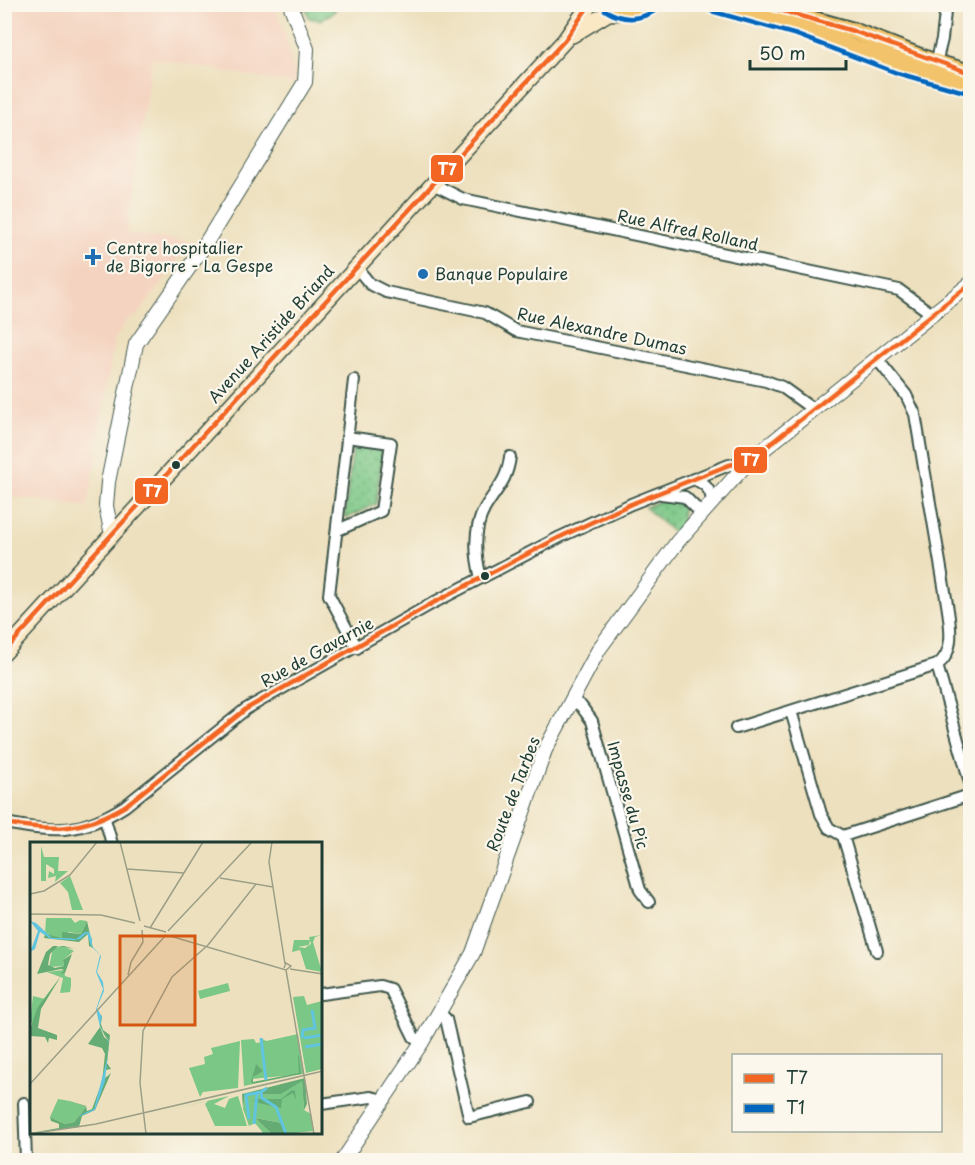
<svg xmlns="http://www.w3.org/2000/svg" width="975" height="1165" font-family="'Playpen Sans',sans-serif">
<defs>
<pattern id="grass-dots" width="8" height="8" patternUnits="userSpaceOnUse" patternTransform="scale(1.5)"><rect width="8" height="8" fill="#7bc786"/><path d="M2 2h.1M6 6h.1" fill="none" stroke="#64a36e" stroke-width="1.8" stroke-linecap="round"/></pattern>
</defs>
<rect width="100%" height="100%" fill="#fbf7ec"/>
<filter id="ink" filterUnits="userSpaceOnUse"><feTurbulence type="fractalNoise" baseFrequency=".0167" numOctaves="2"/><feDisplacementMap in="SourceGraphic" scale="12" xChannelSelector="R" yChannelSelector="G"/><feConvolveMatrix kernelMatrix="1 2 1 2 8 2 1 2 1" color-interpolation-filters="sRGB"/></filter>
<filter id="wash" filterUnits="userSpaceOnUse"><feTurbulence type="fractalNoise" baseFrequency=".008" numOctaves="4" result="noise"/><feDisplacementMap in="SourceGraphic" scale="24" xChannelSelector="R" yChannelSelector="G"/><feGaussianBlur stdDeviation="1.35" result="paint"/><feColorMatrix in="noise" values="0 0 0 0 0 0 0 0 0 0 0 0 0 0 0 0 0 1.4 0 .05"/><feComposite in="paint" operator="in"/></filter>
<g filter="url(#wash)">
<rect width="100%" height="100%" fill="#ede0be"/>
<path fill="#f4d3c0" d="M5,4L273,5L282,25L295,76L293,84L152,58L126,234L192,242L137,316L127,320L114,341L88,507L5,496Z"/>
<path fill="url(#grass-dots)" stroke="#4d825d" stroke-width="1.5" d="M305,5V4L338,5L334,12L320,20L309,18Z
M353,447L383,450L376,504L347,518L345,515Z
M665,499H673L682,508L683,524L675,534L645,507Z"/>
</g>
<g filter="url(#ink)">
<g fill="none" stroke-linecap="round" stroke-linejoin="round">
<g stroke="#3e5549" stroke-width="14">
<path id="minor" d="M936,63L942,39L946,4
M433,184L463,199L899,290L932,314
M356,267L370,284L386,292L485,313L516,331L766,381L782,387L811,408
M354,380L329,595L357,648
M693,479C704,483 710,488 712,500
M661,494L685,497L701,513
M338,530L381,511L391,443L347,437
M481,578C475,555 473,529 485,508C497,488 507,481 510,457
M937,665L970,783
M572,700L581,706L592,721L640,890L649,902
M791,711L821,814L829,828L843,836L877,951
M736,728L937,665C956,652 950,624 947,604L915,414L906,395L877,359
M105,819L112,844
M4,823C55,832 80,835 125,806L246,709L433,603L560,537L631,504L729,465L749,461
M843,836L970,795
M321,994L380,986L390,989L414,1037L422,1042
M440,1013L446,1019L469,1117L530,1102
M24,1103L26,1160
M321,1104L371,1097L384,1100"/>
</g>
<g stroke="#3e5549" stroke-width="16">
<path id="tertiary" d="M112,535L106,506L108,482L136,344L204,246L305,82L307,49L290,4
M343,1160L422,1042L473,953L545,750L599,649L678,541L749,461L970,284"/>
</g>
<g stroke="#3e5549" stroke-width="18">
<path id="secondary" d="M572,35L608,13L625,12
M4,653L565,40L590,4"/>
</g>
<g stroke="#3e5549" stroke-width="20">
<path id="primary" d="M609,4C622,14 639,14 652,4
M713,4L799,28L900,66L970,86
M757,4L853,31L936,63L970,73"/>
</g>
<use href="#minor" stroke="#fff" stroke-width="10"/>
<use href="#tertiary" stroke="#fff" stroke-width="14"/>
<use href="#secondary" stroke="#fae7c3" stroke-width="15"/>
<use href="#primary" stroke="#f2c36a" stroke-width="16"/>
<g stroke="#fbf7ec" stroke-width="9">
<path id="bus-1" d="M759,4L853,31L970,73
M4,652L565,40L590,4
M4,823C53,831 81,832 125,806L246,709L433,603L560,537L631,504L729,465L749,461L970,284"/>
</g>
<g stroke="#fbf7ec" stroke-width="9">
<path id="bus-2" d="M605,10C622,21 639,21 656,10
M711,11L797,35L897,73L968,93"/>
</g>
<use href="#bus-1" stroke="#f26522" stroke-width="4.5"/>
<use href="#bus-2" stroke="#0065bd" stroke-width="4.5"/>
</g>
</g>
<g fill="#1f6fb2" stroke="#fbf7ec" stroke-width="2">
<path d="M90 248h6v6h6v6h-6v6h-6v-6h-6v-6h6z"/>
<circle cx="423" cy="274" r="6"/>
</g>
<g fill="#1f3d34" stroke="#fbf7ec" stroke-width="2">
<circle cx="176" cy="465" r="5"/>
<circle cx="485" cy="576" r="5"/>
</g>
<g text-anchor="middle" stroke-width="4.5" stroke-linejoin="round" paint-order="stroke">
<g font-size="16" fill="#1f3d34" stroke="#fbf7ec">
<text transform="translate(688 230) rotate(12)" y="6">Rue Alfred Rolland</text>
<text transform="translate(602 331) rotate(12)" y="6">Rue Alexandre Dumas</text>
<text transform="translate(271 334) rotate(-48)" y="6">Avenue Aristide Briand</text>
<text transform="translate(317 652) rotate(-29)" y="6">Rue de Gavarnie</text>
<text transform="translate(513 794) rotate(-69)" y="6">Route de Tarbes</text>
<text transform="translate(628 795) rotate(74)" y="6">Impasse du Pic</text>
</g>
<g font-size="16" fill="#1f3d34" stroke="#fbf7ec" text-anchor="start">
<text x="106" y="254">Centre hospitalier<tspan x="106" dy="18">de Bigorre - La Gespe</tspan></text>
<text x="435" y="280">Banque Populaire</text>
</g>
</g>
<g transform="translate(30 842)">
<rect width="292" height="292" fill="#ede0be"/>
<path d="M11,4L14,15H29L28,29H38L25,40L26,34L18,36L19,29L24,32V27L16,22V39H11ZM40,34L53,68H42L38,50L30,41ZM16,76H41L45,81L50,78L57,79L51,92L39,90L32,96H23L15,92ZM292,93L285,95L283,100L292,130L276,127L270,108L262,110L264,98H280L279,103L268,105L275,106L281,102L279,95ZM33,104L44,109L33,118L34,124L19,125L23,106ZM34,128L35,134L41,136V144L40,150L30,151L33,136L17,130ZM3,154L15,157L7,166L4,182L0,180ZM274,154L277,163L292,159V227L276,231L263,155ZM268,192L274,232L222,237L223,242L214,244L211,198L224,197L226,201L232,200L231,196L236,199ZM210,199L208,246L173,250L170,255L159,226L175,222L174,215L183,212L181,206ZM272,238L274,268L281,272L284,289L256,292L252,281L225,276L242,292H234L225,281L219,284L213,267L215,253L249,252ZM199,254L184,262L195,266L199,257L208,254L217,284H185L175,262L178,259L129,270ZM28,257L40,259L56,265L44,280L35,282L20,275Z" fill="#7bc786"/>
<path d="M57,79L63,106L59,104L58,92L49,100L14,96L15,92L32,96V90L51,92ZM23,104H34L45,107L28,104L20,112L18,123L25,126L34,124L33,118L42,112L35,131L31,132L34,128L31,127L7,132L16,110ZM31,134L11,167L8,186L27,193V198L19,196L18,201L15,195L0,194V188L7,166ZM71,173L72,174L71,182L73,188L80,193L77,221L81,227L76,228L74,237L81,231L65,268L52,274L49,285L0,291L29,286V282L21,279L20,275L35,282L44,280L56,265L40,259L56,264L57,269L62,267L72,240L75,212L72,206L58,202L70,185L74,195L79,199L75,194L70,184ZM268,214H269L271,232L218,243L223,242L221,240L226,222L233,229L223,235V240L269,231ZM275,236L277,262L274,268L272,239L251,252L215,253L213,266L212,252ZM262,248L265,249L266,258L263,251L252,257L251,266L224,260L225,257H251ZM225,276L252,281L256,292H242Z" fill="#64ac73"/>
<path d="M198,141L200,149L170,157L168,149Z" fill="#7bc786"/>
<path d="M0,79L6,81L22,96H38L46,97L55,90H59L62,97V104L71,114L67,130L73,140L74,149L67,166L72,175L70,184L79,201L75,239L65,268L50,274L48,289L50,273L64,267L77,217L79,200L70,185L66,167L73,147L66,130L70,113L61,104L57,91L50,97L44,98L21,97L10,90L5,107L0,110L8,89Z" fill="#61c5df"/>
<path fill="none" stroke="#61c5df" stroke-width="3" d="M231,196L236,238M272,196L273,188L285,186L282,168M274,196L293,193M275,205L293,202M237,246L231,250L232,256L246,265L256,292M219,277L216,253L231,250M224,282L227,251"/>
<path fill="none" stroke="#9b9f87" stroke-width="1.5" d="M90,0L110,79M242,0L239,20L255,122M97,27L154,31M190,36L243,45M0,52L14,49L40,33L67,0M0,72L71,73L105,81M114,84L136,90M120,86L173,0M138,89L222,0M140,94L256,128L261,124L256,121L254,126M260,127L293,132M256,128L284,292M98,133L101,120L113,100L112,88M0,242L136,93M0,292L66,282L293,229M116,292L110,241L113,189L142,135L178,103L226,42"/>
<path fill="#d45610" fill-opacity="0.15" stroke="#d45610" stroke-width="3" d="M90,94H165V183H90Z"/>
<rect width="292" height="292" fill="none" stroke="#1f3d34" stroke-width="3"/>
</g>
<g stroke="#fbf7ec" stroke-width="2">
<rect x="430" y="154" width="34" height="29" rx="6" fill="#f26522"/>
<rect x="733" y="446" width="35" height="28" rx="6" fill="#f26522"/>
<rect x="134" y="477" width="35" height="28" rx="6" fill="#f26522"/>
</g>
<g font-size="16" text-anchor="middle" font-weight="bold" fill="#fff">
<text x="447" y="175">T7</text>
<text x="750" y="466">T7</text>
<text x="152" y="497">T7</text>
</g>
<rect width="975" height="1165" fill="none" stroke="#fbf7ec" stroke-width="24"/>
<rect x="732" y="1054" width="210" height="78" fill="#fbf7ec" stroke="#a3ada2" stroke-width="1.5"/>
<rect x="744" y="1074" width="30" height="9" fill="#f26522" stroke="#a3ada2" stroke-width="1.5"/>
<text x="786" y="1084" font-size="18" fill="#1f3d34">T7</text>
<rect x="744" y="1104" width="30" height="9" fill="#0065bd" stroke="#a3ada2" stroke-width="1.5"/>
<text x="786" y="1114" font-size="18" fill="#1f3d34">T1</text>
<path d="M750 60v9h96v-9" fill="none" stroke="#1f3d34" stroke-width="3"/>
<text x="759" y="60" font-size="18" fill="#1f3d34" stroke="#fbf7ec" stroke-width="4.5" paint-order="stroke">50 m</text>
</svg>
